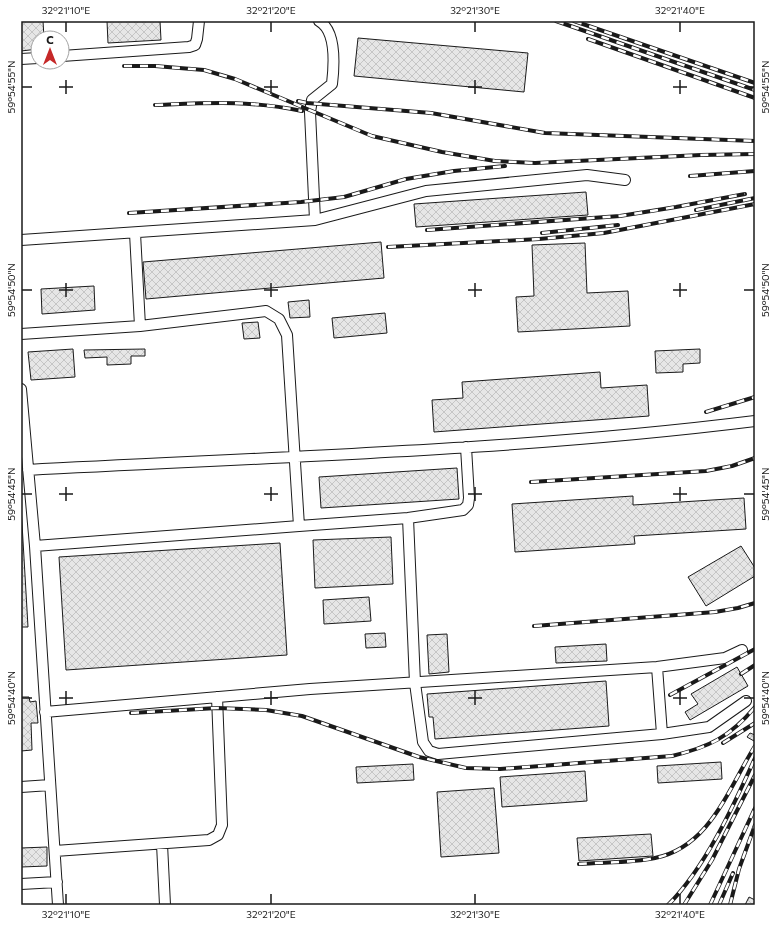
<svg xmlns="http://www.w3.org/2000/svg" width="776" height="926" font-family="Commissioner,sans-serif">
<defs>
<pattern id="building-cross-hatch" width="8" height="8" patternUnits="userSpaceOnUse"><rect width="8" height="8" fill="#e6e6e6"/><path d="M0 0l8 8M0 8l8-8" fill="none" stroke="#c5c5c5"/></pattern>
</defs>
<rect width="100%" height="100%" fill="#fff"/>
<path fill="url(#building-cross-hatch)" stroke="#1a1a1a" d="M21,21H43L44,38H38V49L21,51Z
M107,21H160L161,40L108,43Z
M358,38L528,53L524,92L354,76Z
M586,192L588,215L416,227L414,204Z
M381,242L384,278L146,299L143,262Z
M585,243L587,293L628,291L630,326L518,332L516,297L534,296L532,245Z
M94,286L95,310L42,314L41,289Z
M309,300L310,317L290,318L288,302Z
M385,313L387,333L334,338L332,318Z
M258,322L260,338L244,339L242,323Z
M73,349L75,377L31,380L28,352Z
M145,349V356H131V364L107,365V357L85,358L84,350Z
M700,349V363L683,364V372L656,373L655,351Z
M600,372L601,388L647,385L649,416L434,432L432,400L463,398L462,382Z
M457,468L459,499L321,508L319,477Z
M633,496V505L744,498L746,529L634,536L635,544L515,552L512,504Z
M21,506L28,627H21Z
M391,537L393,584L315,588L313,540Z
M280,543L287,655L66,670L59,557Z
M741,546L755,568V576L706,606L688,577Z
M369,597L371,621L324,624L323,600Z
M385,633L386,647L366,648L365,634Z
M447,634L449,672L429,674L427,635Z
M606,644L607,661L556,663L555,647Z
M737,667L748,686L690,720L685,712L698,704L691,694Z
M606,681L609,726L435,739L433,717H429L427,694Z
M21,697H29L30,702L36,701L38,723H31L32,750L21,751Z
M750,733L755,735L754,741L747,737Z
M721,762L722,779L658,783L657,766Z
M413,764L414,780L357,783L356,767Z
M585,771L587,801L502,807L500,777Z
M494,788L499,853L441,857L437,792Z
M651,834L653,856L579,861L577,838Z
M47,847V866L21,867V848Z
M749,897L755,900V905H745Z"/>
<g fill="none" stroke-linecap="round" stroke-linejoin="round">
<g stroke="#1a1a1a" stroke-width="12">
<path id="minor" d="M62,56L189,47L195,45L197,39L199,21
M21,59L38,58
M315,220L310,112L312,100L332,84C334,67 337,31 319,21
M135,233L140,326
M21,240L315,220L426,191L587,175L625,180
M21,334L140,326L266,311L279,319L287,335L299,526L35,546
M21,389L35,546L58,905
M28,470C270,457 514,451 755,421
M408,518L415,683L423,742L429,751L438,754L662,734L709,727L746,701
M299,526L408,518L463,510L468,505L469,498L466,447
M657,667L662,734
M45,712L310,689L657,667L725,658L742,650
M21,787L50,785
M162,844L165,905
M55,851L209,840L218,835L222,825L217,697
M21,884L57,882"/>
</g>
<use href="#minor" stroke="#fff" stroke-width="10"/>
<g stroke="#1a1a1a" stroke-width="4">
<path id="rail" d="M556,21L755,90
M574,21L755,83
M588,39L755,98
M124,66H155L204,70L235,79L372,136L442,152L495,161L535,163L701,155L755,154
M298,101L307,103L431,113L545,133L755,141
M155,105C208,103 250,100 302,111
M690,176L755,171
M696,210L755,198
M129,213L301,202L344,197L406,179L454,171L505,166
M427,230L620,216L676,207L745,194
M542,233L618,225
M388,247L539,239L604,233L755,204
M706,412L755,397
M531,482L706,471L732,466L755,458
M534,626L715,612L738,608L755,603
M741,674L755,665
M670,695L755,649
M131,713L217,708L266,710L302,716L419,757L466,768L500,769L672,756C709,747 730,737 755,707
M723,743L755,723
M579,864C603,862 632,863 655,858C710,847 728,789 755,746
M668,905C705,868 734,805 755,758
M684,905L712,860L755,775
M710,905L755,808
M719,905L733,873
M730,905L739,869L755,825"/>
</g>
<use href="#rail" stroke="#fff" stroke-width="2.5" stroke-dasharray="8" stroke-linecap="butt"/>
</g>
<path fill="none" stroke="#1a1a1a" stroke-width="1.5" d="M66,22V32M271,22V32M475,22V32M680,22V32M66,80V94M271,80V94M475,80V94M680,80V94M22,87H32M59,87H73M264,87H278M468,87H482M673,87H687M744,87H754M66,283V297M271,283V297M475,283V297M680,283V297M22,290H32M59,290H73M264,290H278M468,290H482M673,290H687M744,290H754M66,487V501M271,487V501M475,487V501M680,487V501M22,494H32M59,494H73M264,494H278M468,494H482M673,494H687M744,494H754M66,691V705M271,691V705M475,691V705M680,691V705M22,698H32M59,698H73M264,698H278M468,698H482M673,698H687M744,698H754M66,894V904M271,894V904M475,894V904M680,894V904"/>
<rect width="776" height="926" fill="none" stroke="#ffffff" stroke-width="44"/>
<g transform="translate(50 50)"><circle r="19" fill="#ffffff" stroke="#a3a3a3"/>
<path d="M0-3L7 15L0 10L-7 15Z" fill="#c62828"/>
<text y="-6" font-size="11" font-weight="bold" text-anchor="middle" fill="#1a1a1a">С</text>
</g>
<rect x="22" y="22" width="732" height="882" fill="none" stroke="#1a1a1a" stroke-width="1.5"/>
<g font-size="10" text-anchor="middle" fill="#1a1a1a">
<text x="66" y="14">32°21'10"E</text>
<text x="271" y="14">32°21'20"E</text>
<text x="475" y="14">32°21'30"E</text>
<text x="680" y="14">32°21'40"E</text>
<text transform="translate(11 87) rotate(-90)" y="4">59°54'55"N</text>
<text transform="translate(765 87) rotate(-90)" y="4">59°54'55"N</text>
<text transform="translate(11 290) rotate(-90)" y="4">59°54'50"N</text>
<text transform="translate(765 290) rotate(-90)" y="4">59°54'50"N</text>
<text transform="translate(11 494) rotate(-90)" y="4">59°54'45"N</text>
<text transform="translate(765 494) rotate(-90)" y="4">59°54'45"N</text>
<text transform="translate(11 698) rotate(-90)" y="4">59°54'40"N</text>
<text transform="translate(765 698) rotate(-90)" y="4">59°54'40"N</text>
<text x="66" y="918">32°21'10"E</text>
<text x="271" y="918">32°21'20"E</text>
<text x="475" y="918">32°21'30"E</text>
<text x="680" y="918">32°21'40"E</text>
</g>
</svg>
